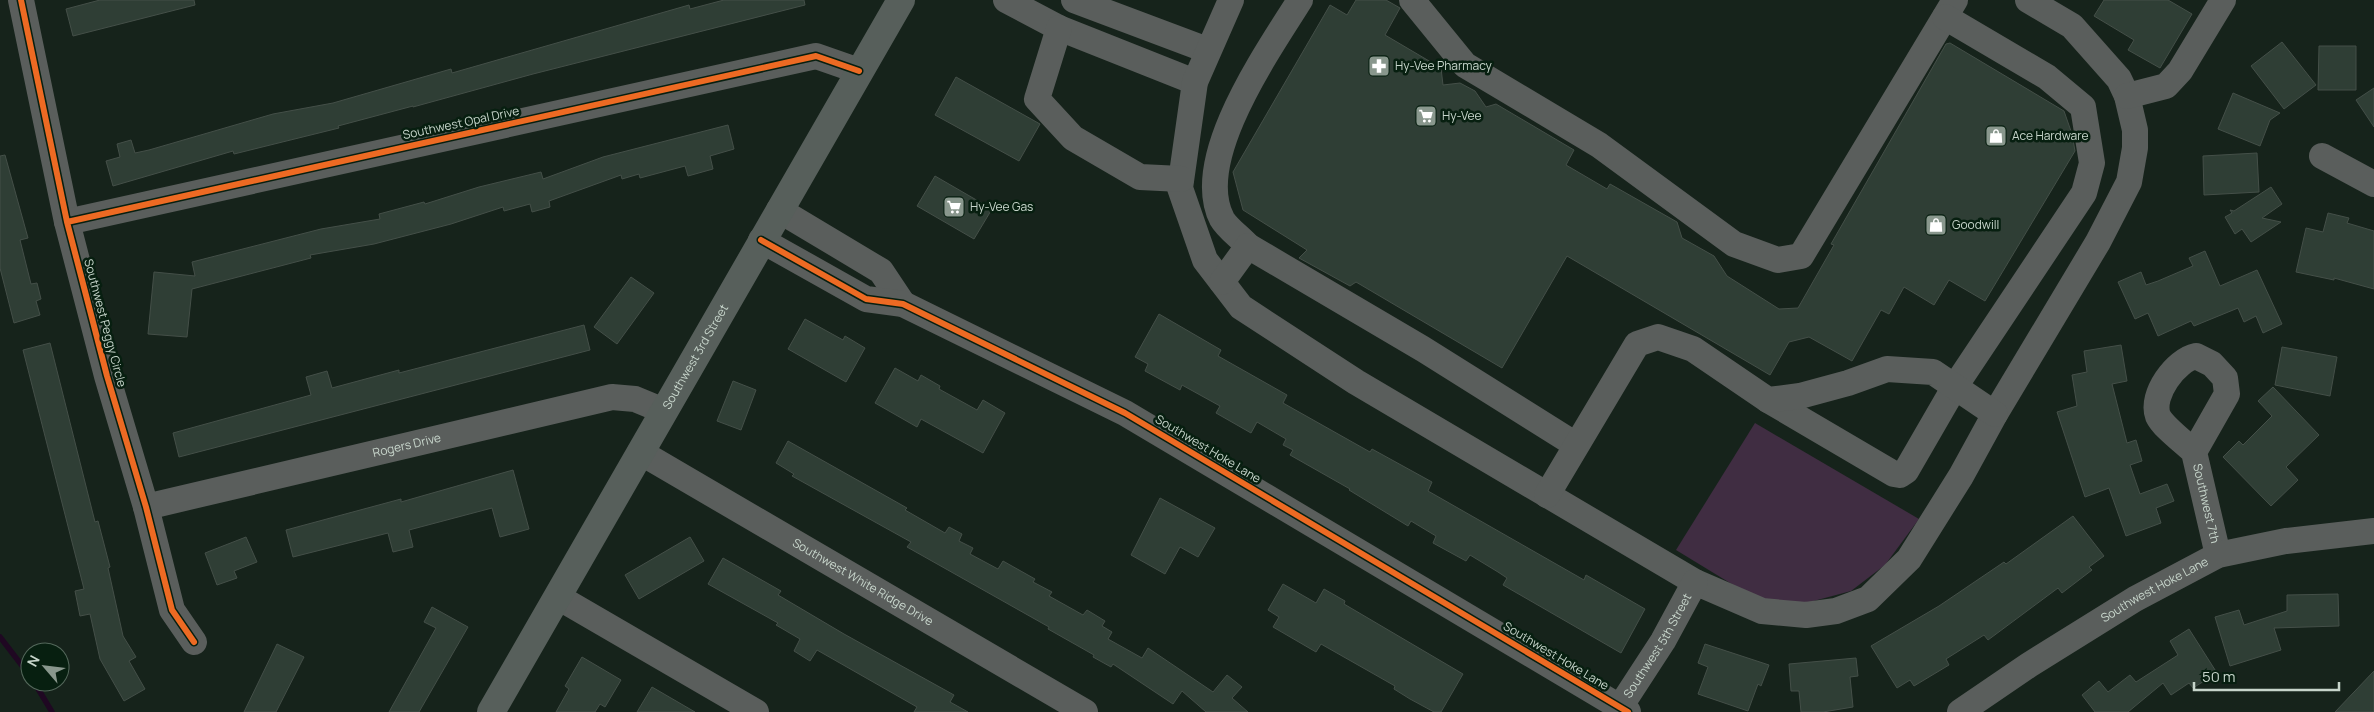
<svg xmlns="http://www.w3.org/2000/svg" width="2374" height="712" font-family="Manrope,sans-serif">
<rect width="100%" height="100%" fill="#16231b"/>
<path fill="#402d42" d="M1755,423L1919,519L1885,565L1851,591L1806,603L1765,600L1735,586L1676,550Z"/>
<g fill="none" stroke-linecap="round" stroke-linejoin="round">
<path stroke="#1f0822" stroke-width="5.5" d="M0,637L30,676
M34,682L52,712"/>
</g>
<path fill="#2f3e35" stroke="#444f48" d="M100,0H194L195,5L73,36L66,9Z
M724,0H804L805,5L533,74L413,107V106L338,126L339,128L234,154L233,151L113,186L106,161L120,157L117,144L131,140L135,153L149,150L273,114L333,103L451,69L452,73L689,5L690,9Z
M1356,0H1386L1400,8L1385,35L1441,68L1443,85L1460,83L1475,91L1486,107L1496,104L1574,150L1566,165L1607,189L1610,184L1677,222L1682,238L1714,256L1727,276L1779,309L1798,308L1834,245L1831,244L1946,44L1950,43L2064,111L2072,134L2075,151L1985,301L1949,280L1934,305L1904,287L1889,314L1881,310L1852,361L1809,337L1789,342L1770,375L1567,256L1502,368L1356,282L1350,286L1299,258L1307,250L1243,210L1233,172L1330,5L1347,15Z
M2104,0H2168L2192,14L2160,68L2128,50L2134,40L2094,16Z
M2282,42L2316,85L2284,109L2251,66Z
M2319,46H2356V90H2318Z
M956,77L1040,124L1019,161L935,115Z
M2374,88V127L2356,100Z
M2233,93L2280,113L2270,120L2260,146L2218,129Z
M728,125L734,149L710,156L713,169L688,176L685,166L640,178L639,174L622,179L621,175L549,201L550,207L532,212L530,204L504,211L503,207L451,224L374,244L310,255L311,258L192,289L187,337L148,334L154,272L195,276L192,262L321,229L380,219L379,214L424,202L425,204L479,187L541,172L543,179L603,157Z
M2257,153L2259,192L2204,195L2203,156Z
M5,155L28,238L20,240L31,284L37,283L41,299L36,301L40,315L14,323L0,268V156Z
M935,176L992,209L974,239L917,206Z
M2271,187L2282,204L2262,218L2281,222L2251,242L2242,229L2235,234L2225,217L2232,213L2230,210L2234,211Z
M2328,213L2349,218L2347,223L2374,231V289L2334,278V280L2296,272L2306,228L2323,232Z
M2205,251L2220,286L2257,270L2282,324L2263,333L2256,316L2244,322L2238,308L2194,326L2191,321L2158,336L2148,313L2135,319L2118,282L2141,272L2146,285L2158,281L2193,266L2189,258Z
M631,277L654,293L617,344L594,327Z
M1159,314L1221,350L1218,356L1287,395L1283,403L1370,452L1372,449L1432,482L1428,491L1584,580L1586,575L1645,609L1621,653L1503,585L1507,578L1498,572L1470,555L1466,561L1433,543L1436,536L1411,521L1408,526L1349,490L1350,489L1290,455L1293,450L1283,445L1286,439L1257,422L1251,433L1216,413L1220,406L1182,385L1180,390L1145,371L1148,364L1135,357Z
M805,319L843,340L845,336L865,348L846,382L788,349Z
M584,325L590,350L179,457L173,433L311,395L306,377L327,371L332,388L399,370V373Z
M50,343L95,522L98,521L110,567L108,568L123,636L136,657L129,661L145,689L124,701L100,659L90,614L80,616L75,591L84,589L23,350Z
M2121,345L2127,381L2112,384L2127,443L2136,440L2142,461L2130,465L2140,494L2167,484L2174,501L2156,508L2161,523L2126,536L2109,488L2085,497L2057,412L2077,406L2072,375L2087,372L2084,351Z
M2282,347L2337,357L2330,396L2275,385Z
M895,368L918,381L921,375L940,386L939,389L977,410L983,400L1005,413L983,453L921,419L917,427L875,403Z
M733,381L756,390L741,430L717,421Z
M2273,387L2319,435L2286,467L2298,480L2271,506L2223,457L2239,441L2243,445L2272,416L2258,401Z
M788,441L907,508L905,510L945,533L949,527L962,534L959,541L973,548L970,554L998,569L1003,561L1035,579L1033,582L1052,592L1049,596L1083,615L1087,610L1105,621L1102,626L1112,632L1108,639L1142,658L1148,648L1213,692L1227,675L1242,687L1232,698L1248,712H1206L1182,691L1173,704L1113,664L1111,667L1093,657L1094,655L1048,629L1049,627L907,547L911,542L792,476L794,474L776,463Z
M513,470L529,529L500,537L492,508L409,530L413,547L393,552L388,533L293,557L286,530L401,499V502Z
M1160,498L1215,528L1198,557L1180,547L1165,574L1131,555Z
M2073,516L2104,556L2089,567L2092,570L2062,593L2058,588L1988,640L1984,635L1946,659L1949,665L1914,686L1910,680L1897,688L1871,646L1939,606L2004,562L2006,564Z
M246,537L257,562L234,571L237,578L217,585L205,553Z
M690,537L704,561L639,599L625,575Z
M723,558L781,591L778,595L844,634L954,695L950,702L968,712H914L917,707L817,650L810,661L794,651L800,639L776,625L778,623L708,584Z
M1283,584L1316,603L1324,589L1345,601L1344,604L1463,674L1441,712H1434L1410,699L1394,689L1395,686L1321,644L1316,652L1273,627L1279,617L1268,610Z
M2338,594L2339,626L2274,628L2281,650L2230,666L2215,617L2239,610L2244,625L2287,611V595Z
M432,607L468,627L419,712H389L436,628L424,622Z
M2189,629L2217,673L2193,688L2189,683L2171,695L2163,683L2128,712H2095L2082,695L2099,681L2108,692L2130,675L2136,682L2178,655L2170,641Z
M277,644L304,657L276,712H244Z
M1705,644L1769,665L1761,686L1758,684L1748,711L1698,694L1708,667L1698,663Z
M582,657L621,680L605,707L600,704L595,712H556L569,689L565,686Z
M1856,658L1858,676L1850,677L1853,707L1823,712H1801L1799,691H1791L1789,664Z
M2374,671V712H2335Z
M652,687L695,712H637Z"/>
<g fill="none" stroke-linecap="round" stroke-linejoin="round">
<g stroke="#5a5e5c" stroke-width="26">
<path d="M21,0L67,222L107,376L146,507L172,610L194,642"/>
<path d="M1006,0L1059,28L1195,82"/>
<path d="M1074,0L1207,50"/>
<path d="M1231,0L1195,82L1180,188L1205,260L1241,307L1356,382L1695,582L1762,611L1806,615L1836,611L1868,599L1909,559L1961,476L1995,414L2098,242L2129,182L2135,148V130L2127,96L2119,79L2072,26L2028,0"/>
<path d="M1412,0L1465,65L1599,145L1734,244L1778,260L1801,256L1955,0"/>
<path d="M1059,28L1037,99L1073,138L1140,177L1181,179"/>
<path d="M2127,96L2166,86L2180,71L2223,0"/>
<path d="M2322,156L2374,184"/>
<path d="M779,210L881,271L903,304"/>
<path d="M67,222L816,56L859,71"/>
<path d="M761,240L866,299L903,304L1125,413L1628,712"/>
<path d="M1248,246C1241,238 1227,228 1222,219C1191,159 1269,50 1300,0"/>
<path d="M1222,282L1248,246L1423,349L1576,445"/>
<path d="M1768,400L1894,474L1900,475L1906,471L1954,388L2084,193L2092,163L2083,107L2047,77L1945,17"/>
<path id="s1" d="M640,452L1085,712"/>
<path id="s2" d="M2194,452C2185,443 2163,427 2158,416C2150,395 2176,360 2196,356L2212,364L2225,378L2227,394L2194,452L2218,555"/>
<path d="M1547,495L1637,344L1658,337L1693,349L1768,400L1800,396L1848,383L1887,369L1933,372L1995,414"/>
<path id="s3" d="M146,507L612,397L635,399L664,411"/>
<path d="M558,597L756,712"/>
<path id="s4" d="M1620,707L1663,641L1695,582"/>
<path id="s5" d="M1960,712L2029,665L2135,599L2218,555L2286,541L2374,531"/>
</g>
<path stroke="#575f5b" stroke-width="28" id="s6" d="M491,712L901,0"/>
<g stroke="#071f10" stroke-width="9">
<path id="cycleway" d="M21,0L67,222L107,376L146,507L172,610L194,642
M67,222L816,56L859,71
M761,240L866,299L903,304L1125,413L1628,712"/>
</g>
<use href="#cycleway" stroke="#ed6a23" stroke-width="6"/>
</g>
<defs>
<g id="pharmacy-square" transform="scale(1.125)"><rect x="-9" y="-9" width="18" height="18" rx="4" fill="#89978d" stroke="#071f10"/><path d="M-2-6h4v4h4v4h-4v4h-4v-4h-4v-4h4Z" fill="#fff"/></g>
<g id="supermarket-square" transform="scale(1.125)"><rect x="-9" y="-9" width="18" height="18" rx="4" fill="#89978d" stroke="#071f10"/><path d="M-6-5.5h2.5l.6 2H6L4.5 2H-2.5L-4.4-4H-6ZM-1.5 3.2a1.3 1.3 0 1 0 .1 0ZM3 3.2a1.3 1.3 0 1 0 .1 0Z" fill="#fff"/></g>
<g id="shop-square" transform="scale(1.125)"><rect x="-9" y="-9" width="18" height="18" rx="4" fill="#89978d" stroke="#071f10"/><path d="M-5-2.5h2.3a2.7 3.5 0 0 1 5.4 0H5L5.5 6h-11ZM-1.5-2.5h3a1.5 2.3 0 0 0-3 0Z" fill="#fff"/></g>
</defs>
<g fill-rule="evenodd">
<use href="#pharmacy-square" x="1379" y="66"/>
<use href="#supermarket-square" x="1426" y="116"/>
<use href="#shop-square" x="1996" y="136"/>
<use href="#supermarket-square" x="954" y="207"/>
<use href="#shop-square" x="1936" y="225"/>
</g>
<g text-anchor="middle" stroke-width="5" stroke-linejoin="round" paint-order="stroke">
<g font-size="12" fill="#c7d5cb" stroke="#071f10" text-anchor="start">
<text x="1395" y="70">Hy-Vee Pharmacy</text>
<text x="1442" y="120">Hy-Vee</text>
<text x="2012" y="140">Ace Hardware</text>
<text x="970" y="211">Hy-Vee Gas</text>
<text x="1952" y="229">Goodwill</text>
</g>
<g font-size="12" fill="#c7d5cb" stroke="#071f10">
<text transform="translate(461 123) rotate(-12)" y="4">Southwest Opal Drive</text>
<text transform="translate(105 323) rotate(75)" y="4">Southwest Peggy Circle</text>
<text dy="4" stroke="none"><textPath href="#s6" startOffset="410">Southwest 3rd Street</textPath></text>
<text dy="4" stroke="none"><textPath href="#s3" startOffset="268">Rogers Drive</textPath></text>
<text transform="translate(1208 449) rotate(31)" y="4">Southwest Hoke Lane</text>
<text dy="4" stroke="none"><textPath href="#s2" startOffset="301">Southwest 7th</textPath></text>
<text dy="4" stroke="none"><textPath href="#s1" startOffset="258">Southwest White Ridge Drive</textPath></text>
<text dy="4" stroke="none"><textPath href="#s5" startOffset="230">Southwest Hoke Lane</textPath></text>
<text dy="4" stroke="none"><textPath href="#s4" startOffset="72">Southwest 5th Street</textPath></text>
<text transform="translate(1556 656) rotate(31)" y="4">Southwest Hoke Lane</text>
</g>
</g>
<g transform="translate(45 667) rotate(298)"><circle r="24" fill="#071f10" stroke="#54685b"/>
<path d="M0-4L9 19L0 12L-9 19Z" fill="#89978d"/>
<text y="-8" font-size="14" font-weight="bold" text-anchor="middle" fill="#c7d5cb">N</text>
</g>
<path d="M2194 682v8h145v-8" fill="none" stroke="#c7d5cb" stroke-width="2.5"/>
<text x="2202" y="682" font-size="15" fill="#c7d5cb" stroke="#071f10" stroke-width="4" paint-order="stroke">50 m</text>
</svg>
